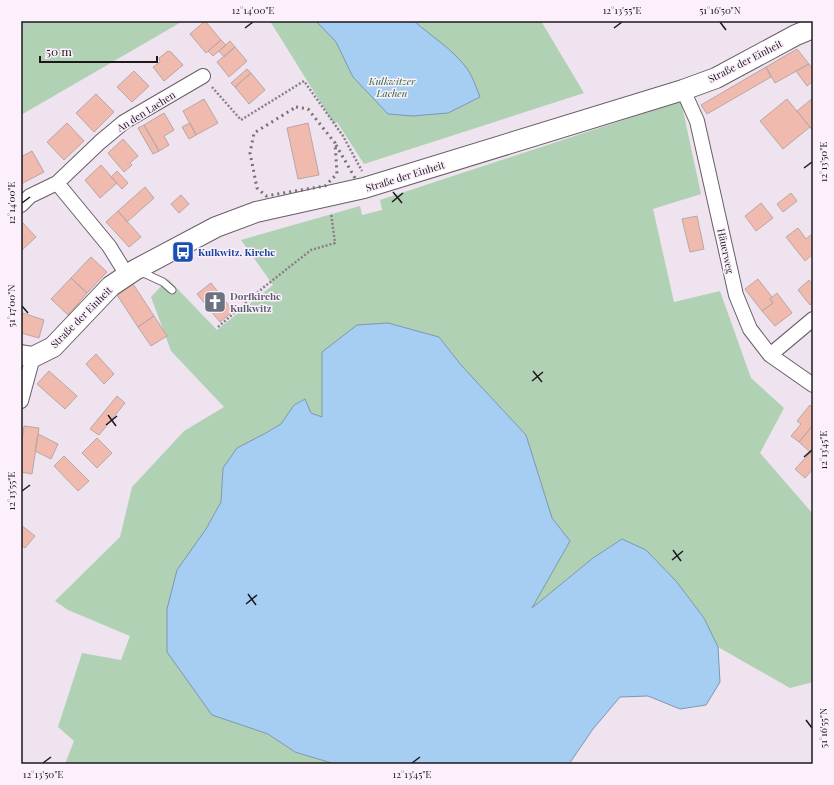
<svg xmlns="http://www.w3.org/2000/svg" width="834" height="785" font-family="'Playfair Display',serif">
<rect width="100%" height="100%" fill="#eee3ee"/>
<path fill="#b1d1b4" d="M21,21H183L21,115Z
M270,21H541L584,93L364,164L337,122L334,124Z
M681,101L701,194L653,209L674,302L720,291L751,378L784,408L760,453L813,514V682L790,688L718,647L704,618L676,581L646,550L622,539L593,558L531,609L570,541L552,518L526,435L461,365L439,337L322,417L311,413L304,399L294,405L281,424L264,434L223,468L221,502L206,529L212,715L268,734L295,752L335,764H65L74,741L58,727L82,653L121,660L130,636L68,610L55,601L120,537L132,487L184,431L224,407L171,351L151,297L168,279L217,330L273,285L241,240L360,206L362,215L382,210L380,200Z"/>
<path fill="#a5cef2" stroke="#7c97b2" d="M316,21H414C431,36 452,49 465,66C472,74 476,87 480,97L448,113L413,116L388,114L353,77L336,42Z
M388,323L439,337L461,365L526,435L552,518L570,541L532,608L593,558L622,539L646,550L676,581L704,618L718,647L720,682L706,705L680,709L648,696L620,697L593,729L569,764H335L295,752L268,734L212,715L167,652V609L177,570L206,529L221,502L223,468L237,448L264,434L281,424L294,405L305,399L311,413L322,417V352L357,325Z"/>
<path fill="#f1baae" stroke="#b8a7a4" d="M205,21L221,40L206,53L190,34Z
M221,40L226,45L213,56L208,51Z
M230,41L235,47L224,57L219,51Z
M235,47L247,61L229,77L217,62Z
M797,49L809,64L775,83L766,67Z
M168,51L171,52L183,65L164,81L153,67L160,62L159,58Z
M809,64L813,69V81L807,86L796,71Z
M766,67L771,77L707,114L701,105Z
M247,69L251,73L235,87L231,83Z
M134,71L149,86L132,102L117,87Z
M251,73L265,90L249,104L235,87Z
M96,94L114,112L94,132L76,113Z
M813,98V131L797,111Z
M204,99L218,123L196,135L183,111Z
M787,99L810,127L783,149L760,121Z
M164,113L174,130L164,136L169,145L159,151L144,125Z
M67,123L84,141L64,160L47,142Z
M190,123L196,135L189,139L182,127Z
M308,123L319,175L298,179L287,128Z
M144,125L159,151L153,154L138,128Z
M123,139L138,156L130,163L132,165L124,172L108,153Z
M32,151L44,172L21,184V157Z
M101,165L117,183L100,198L85,180Z
M117,171L128,183L122,189L111,177Z
M145,187L154,198L127,222L118,211Z
M791,193L797,201L783,212L777,204Z
M181,195L189,204L179,213L171,204Z
M761,203L773,218L756,231L745,216Z
M118,211L141,237L129,247L106,222Z
M697,216L704,249L690,252L682,219Z
M21,221L36,237L21,251Z
M798,228L806,239L811,235L813,238V254L805,261L786,237Z
M91,257L107,272L87,293L71,278Z
M71,278L87,293L68,315L51,299Z
M758,279L772,297L770,299L773,303L762,311L745,289Z
M809,280L813,285V302L810,305L798,290Z
M211,283L233,311L220,322L197,294Z
M133,284L154,316L138,327L117,295Z
M777,293L792,313L775,326L762,311L773,303L770,299Z
M23,313L44,320L39,338L21,333V321Z
M154,316L167,336L151,346L138,327Z
M96,354L114,374L104,384L86,364Z
M49,371L77,396L65,409L37,384Z
M117,396L125,403L99,435L90,429Z
M810,405L813,408V425L799,442L791,436L801,424L797,421Z
M813,425V450L811,453L799,442Z
M24,426L39,428L32,474L21,472V448Z
M38,434L58,444L51,459L35,451Z
M97,438L112,453L97,468L82,453Z
M810,453L813,456V469L805,478L795,469Z
M64,456L89,481L78,491L54,466Z
M21,525L35,536L25,548L21,545Z"/>
<g fill="none" stroke-linecap="round" stroke-linejoin="round">
<g stroke="#675e68" stroke-width="9">
<path id="lane" d="M139,271L163,282L172,290"/>
</g>
<g stroke="#675e68" stroke-width="16">
<path id="street" d="M683,90L697,121L736,295L750,329L770,355L813,385
M57,183L109,246L127,275
M21,205L30,196L57,183L100,142L124,122L203,76
M770,355L813,319
M21,401L33,357"/>
</g>
<g stroke="#675e68" stroke-width="22">
<path id="secondary" d="M21,355L33,357L53,347L111,286L135,270L216,227L256,212L364,188L683,90L716,78L796,35L813,28"/>
</g>
<path stroke="#888088" stroke-width="2.5" stroke-dasharray="2 2" stroke-linecap="butt" d="M212,87L241,120L304,81L343,136L362,171
M218,327L264,287L311,250L335,243L331,213"/>
<use href="#lane" stroke="#fff" stroke-width="7"/>
<use href="#street" stroke="#fff" stroke-width="14"/>
<use href="#secondary" stroke="#fff" stroke-width="20"/>
<path stroke="#766f76" stroke-width="3" stroke-dasharray="2 4" stroke-linecap="butt" d="M296,107L308,109L335,143L337,174L325,186L266,196L257,188L250,153L254,133Z
M336,145L355,178"/>
</g>
<path fill="none" stroke="#1c181c" stroke-width="1.5" d="M720,22L726,30M245,28L253,22M614,28L622,22M804,168L812,162M393,192L402,203M392,202L403,193M22,203L30,197M22,306L28,313M533,371L542,382M532,381L543,372M108,415L116,426M106,425L117,416M804,457L812,450M22,491L30,485M673,550L681,561M672,560L683,551M248,594L256,605M246,604L257,595M806,720L812,728M43,763L51,757M412,763L420,757"/>
<defs>
<g id="bus-square" transform="scale(1.15)"><rect x="-9" y="-9" width="18" height="18" rx="4" fill="#1a4fb4" stroke="#fbf0fc"/><path d="M-5-6H5V4H4V6H2V4H-2V6H-4V4H-5ZM-3.5-4V0h7V-4ZM-3.5 1.2v1.5H-2V1.2ZM2 1.2v1.5H3.5V1.2Z" fill="#fff"/></g>
<g id="church-square" transform="scale(1.15)"><rect x="-9" y="-9" width="18" height="18" rx="4" fill="#6b7280" stroke="#fbf0fc"/><path d="M-1.2-6h2.4v3.5h3.3v2.4h-3.3V6h-2.4V-.1h-3.3v-2.4h3.3Z" fill="#fff"/></g>
</defs>
<g fill-rule="evenodd">
<use href="#bus-square" x="183" y="252"/>
<use href="#church-square" x="215" y="302"/>
</g>
<g text-anchor="middle" stroke-width="3" stroke-linejoin="round" paint-order="stroke">
<g font-size="10" fill="#1c181c" stroke="#fbf0fc">
<text transform="translate(745 61) rotate(-27)" y="4">Straße der Einheit</text>
<text transform="translate(146 111) rotate(-32)" y="4">An den Lachen</text>
<text transform="translate(405 176) rotate(-17)" y="4">Straße der Einheit</text>
<text transform="translate(726 251) rotate(78)" y="4">Häuerweg</text>
<text transform="translate(81 317) rotate(-45)" y="4">Straße der Einheit</text>
</g>
<g font-size="10" font-style="italic" fill="#2a6435" stroke="#fbf0fc">
<text x="392" y="85">Kulkwitzer<tspan x="392" dy="12">Lachen</tspan></text>
</g>
<g font-size="10" font-weight="bold" fill="#164399" stroke="#fbf0fc" text-anchor="start">
<text x="198" y="256">Kulkwitz, Kirche</text>
</g>
<g font-size="10" font-weight="bold" fill="#5b616d" stroke="#fbf0fc" text-anchor="start">
<text x="230" y="300">Dorfkirche<tspan x="230" dy="12">Kulkwitz</tspan></text>
</g>
</g>
<rect width="834" height="785" fill="none" stroke="#fbf0fc" stroke-width="44"/>
<path d="M40 56v6h117v-6" fill="none" stroke="#1c181c" stroke-width="2"/>
<text x="46" y="56" font-size="12" fill="#1c181c" stroke="#fbf0fc" stroke-width="3" paint-order="stroke">50 m</text>
<rect x="22" y="22" width="790" height="741" fill="none" stroke="#1c181c" stroke-width="1.5"/>
<g font-size="10" text-anchor="middle" fill="#1c181c">
<text x="253" y="14">12°14'00"E</text>
<text x="622" y="14">12°13'55"E</text>
<text x="720" y="14">51°16'50"N</text>
<text transform="translate(823 162) rotate(-90)" y="4">12°13'50"E</text>
<text transform="translate(11 203) rotate(-90)" y="4">12°14'00"E</text>
<text transform="translate(11 306) rotate(-90)" y="4">51°17'00"N</text>
<text transform="translate(823 450) rotate(-90)" y="4">12°13'45"E</text>
<text transform="translate(11 491) rotate(-90)" y="4">12°13'55"E</text>
<text transform="translate(823 728) rotate(-90)" y="4">51°16'55"N</text>
<text x="43" y="778">12°13'50"E</text>
<text x="412" y="778">12°13'45"E</text>
</g>
</svg>
